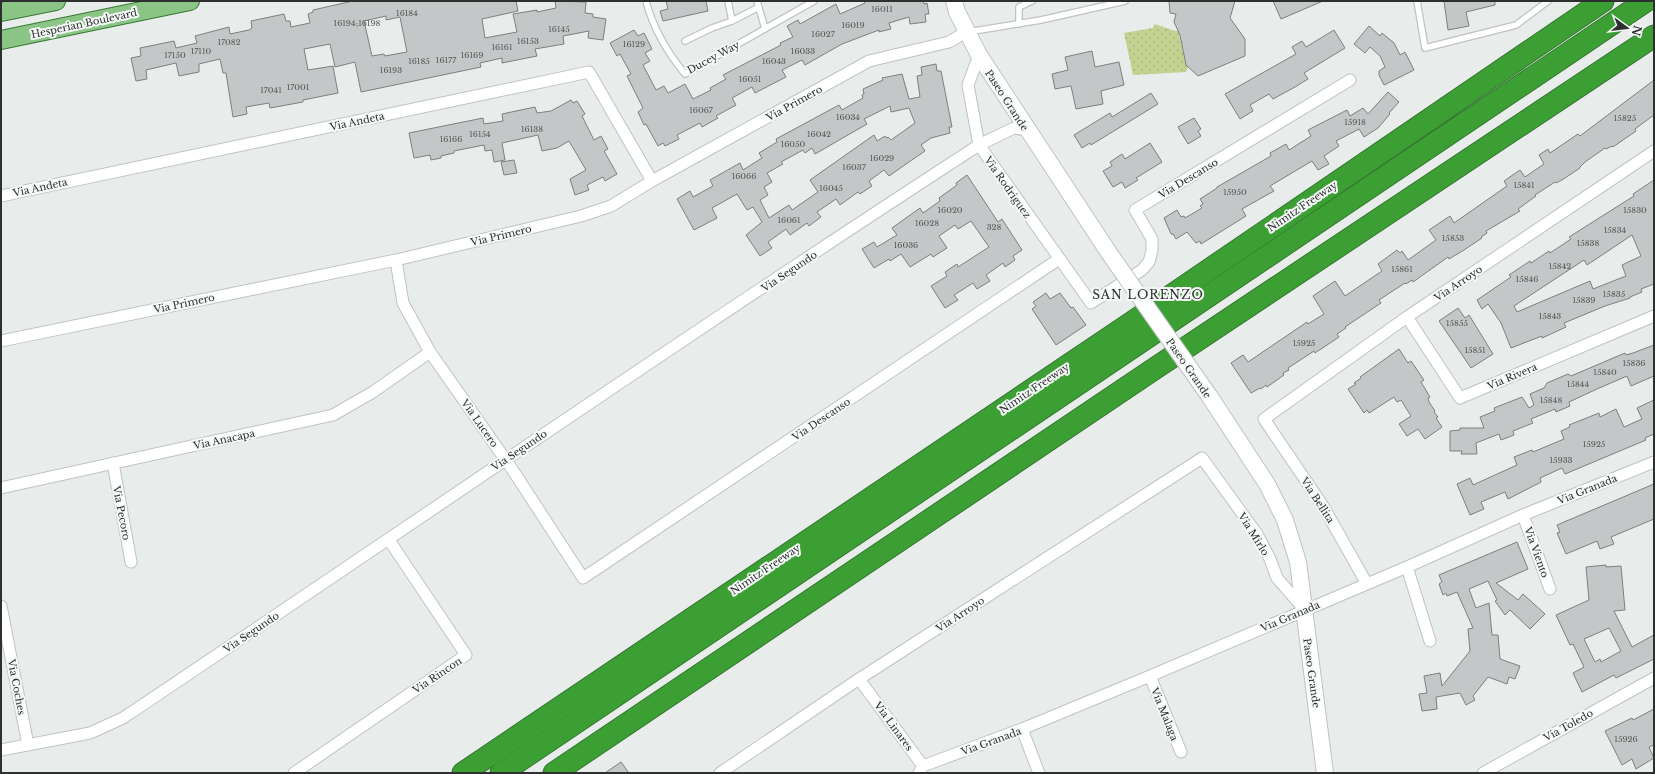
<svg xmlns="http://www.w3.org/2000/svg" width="1655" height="774" font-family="'Libre Baskerville',serif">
<defs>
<pattern id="grass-dots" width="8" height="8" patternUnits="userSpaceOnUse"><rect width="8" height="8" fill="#c4d191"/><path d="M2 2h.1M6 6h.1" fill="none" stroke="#a9b47d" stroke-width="1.8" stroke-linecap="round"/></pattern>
</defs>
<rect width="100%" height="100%" fill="#e8ecea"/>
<path fill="url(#grass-dots)" d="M1155,24L1175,31L1178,30L1186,65L1188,67L1186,72L1133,75L1124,33L1153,28Z"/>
<path fill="#c3c7c7" stroke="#7c807f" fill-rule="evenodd" d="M353,1H516L518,11L482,19L485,38L517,32L513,14L537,10V12L556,8L555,1L586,2L585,13L593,14V17L606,19L603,40L588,38L589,31L563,36L564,44L535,49L537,56L502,63V58L480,63L481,67L361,92L355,62L335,67L330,44L304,49L308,70L333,66L338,93L303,100V102L270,108L269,103L246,107L247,114L233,117L226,73H223L220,59L199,64V72L179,76L176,63L146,70L147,79L136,81L131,58L141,56L140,48L174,41L176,48L197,43L195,36L229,27L230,34L249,30L252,28L251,21L284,14L286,21H290L291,27L310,23L308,14L313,12V10ZM386,16V20L400,17L407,52L385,56L384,54L372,56L364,21Z
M666,1H706L708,11L663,21L660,11L668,9Z
M864,1H923L924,4L927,3L929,14H925L926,22L910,24L909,17L889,23L891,29L879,32V30L842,44L805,65L802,60L782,70L786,77L755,93L752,87L732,98L736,105L716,116L718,118L702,127L700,123L677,135L679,139L665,146L663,143L658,146L646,124L644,125L638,112L643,108L627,76L631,74L620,54L617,56L610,43L634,30L638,36L644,33L652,49L645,53L650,61L643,65L656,90L664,86L668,93L685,84L693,99L711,90L710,88L726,79L723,75L781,45L780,43L793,37L787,26L798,20L800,24L836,4L840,14L865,3Z
M1169,1H1235L1230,18L1245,39V56L1198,76L1186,65L1180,35L1174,22L1176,14L1170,13Z
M1273,1H1323L1281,19Z
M1444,1H1495V5L1466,12L1469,26L1448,30Z
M1369,26L1380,36L1382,33L1394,43L1400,55L1405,52L1414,70L1384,85L1379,75V71L1385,67L1380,56L1370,47L1365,53L1354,44Z
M1334,30L1345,48L1304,73L1308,79L1295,87L1273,99L1269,94L1250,105L1253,111L1240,119L1225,94L1296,54L1292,47L1302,41L1306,47Z
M1092,51L1095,67L1119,62L1124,85L1101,91L1103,104L1076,109L1071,86L1055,89L1052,74L1068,70L1065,57Z
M936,64L937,71H941L952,127H949L950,133L931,138L921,145L925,151L909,162L889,176L884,170L869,181L872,186L860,194L858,192L840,205L836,199L817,212L821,217L809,226L807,223L790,235L786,229L768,242L772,248L760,256L746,235L762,222L753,207L747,210L737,194L712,208L717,218L694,230L677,199L690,191L693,197L713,186L710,180L740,163L743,170L762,158L759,153L777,142L776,139L839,105L842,110L863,98L862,95L864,94L863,89L883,80L882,78L902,74L909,99L920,97L917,76L922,75L921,67ZM890,106L891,112L909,108L915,123L891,140L888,137L887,138L885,136L877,141L874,135L810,180L818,192L792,210L789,205L769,218L760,200L768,195L764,187L772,182L767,173L783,164L781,162L803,150L805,153L812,148L815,154L867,124L864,119Z
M1654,80V115L1635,129L1636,131L1613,147L1612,146L1606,149L1605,148L1585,162L1580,167V168L1562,180L1556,183L1555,182L1535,195L1536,196L1518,209L1520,211L1486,231L1487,233L1481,237L1482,238L1464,250L1449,259L1448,257L1413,282L1412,280L1406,284L1405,283L1379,300L1381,303L1345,327L1346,328L1337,334L1339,337L1315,353L1314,351L1308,355L1288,368L1289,370L1283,373L1284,375L1267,387L1266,385L1261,389L1260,388L1251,393L1231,363L1243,355L1248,362L1307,322L1308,324L1324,314L1313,296L1335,281L1345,296L1382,271L1378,264L1397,250L1400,253L1402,251L1408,260L1436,240L1429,230L1450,216L1454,223L1507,186L1504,181L1520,170L1525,177L1544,164L1539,155L1548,149L1550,153L1578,134L1580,136Z
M1388,92L1399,102L1389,113L1390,114L1378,128L1364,137L1359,129L1336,141L1339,146L1324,156L1329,164L1318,170L1312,161L1270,186L1274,191L1242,209L1246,216L1201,244L1200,241L1196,243L1187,232L1176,239L1173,234H1171L1164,218L1177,210L1181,217L1184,216L1185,218L1202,208L1200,206L1203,204L1200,199L1217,188V187L1271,156L1270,153L1286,144L1289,150L1311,136L1308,130L1347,110L1350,116L1363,108L1368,114Z
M1151,93L1158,104L1091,145L1090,143L1082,148L1074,135L1110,113L1112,117Z
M571,100L573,103L577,101L585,114L582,116L594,140L601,136L608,149L604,151L617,174L605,181L603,177L587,185L589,190L575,195L570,179L586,170L569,141L557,148L542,151L538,135L502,143L505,160L494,162L492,150L485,151L484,145L454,151V153L441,156V158L431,160L430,155L414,158L409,133L483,118L484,124L503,121L502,114L535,107L537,113L551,111Z
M1194,118L1201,129L1198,131L1201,136L1188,144L1178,127Z
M1150,143L1162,162L1136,178L1138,180L1125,188L1122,182L1113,187L1103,171L1112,166L1110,162L1122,154L1125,159Z
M514,160L517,173L504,175L501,162Z
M967,175L998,222L1002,219L1022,250L1013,256L1015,260L1005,267L1003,263L986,275L990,281L977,289L973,283L954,295L958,300L945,308L931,286L947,276L945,272L957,264L958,267L989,247L971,221L958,229L955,225L939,236L947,248L933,257L931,254L910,267L901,254L890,261L889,259L874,268L862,249L874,242L877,247L897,235L892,228L920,208L923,213L940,201L939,198L957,185L956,183Z
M1654,180V284L1641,289L1642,292L1630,297V298L1605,306L1564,323L1566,327L1553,333L1542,338V336L1511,348L1501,323L1488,304L1482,309L1477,300L1511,277L1509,275L1530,261L1531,263L1549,251L1550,253L1571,239L1569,237L1634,196L1633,194ZM1632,235L1641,256L1622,265L1626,276L1593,289L1590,281L1517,312L1514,306L1584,260L1587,265Z
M1046,293L1050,299L1060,293L1071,308L1073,307L1086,325L1056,345L1032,309L1036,306L1033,302Z
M1458,308L1465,318L1469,315L1493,354L1471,368L1439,321Z
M1654,345V376L1631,386L1627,376L1597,389L1569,402L1570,406L1556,412L1555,409L1531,419L1533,423L1513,431L1514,435L1501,440L1499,434L1476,443L1477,454H1461L1462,451H1450V431L1460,430V428H1484L1480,417L1495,411L1494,408L1522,397L1529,408L1534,405L1530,394L1544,388L1547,383L1568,374L1571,376L1625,353L1626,355L1633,353Z
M1399,349L1408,363L1411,361L1424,380L1421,382L1430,397L1428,398L1429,402L1435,411L1434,412L1438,417L1436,418L1442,427L1425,439L1418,429L1407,436L1399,424L1411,416L1401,400L1397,402L1394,397L1369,413L1367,410L1364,413L1348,389L1356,384L1354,383L1361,378L1360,377Z
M1654,400V434L1645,438L1646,440L1565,474L1562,468L1540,478L1541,482L1508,499L1505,492L1481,502L1484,509L1470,515L1457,484L1470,478L1473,485L1517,465L1514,457L1532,450L1533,452L1564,439L1561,431L1570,427L1569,425L1599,413L1600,417L1616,409L1624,427L1642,419L1637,408Z
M1654,484V519L1611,537L1614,544L1600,549L1597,541L1566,554L1557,533L1560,532L1557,525Z
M1517,542L1528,569L1496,583L1518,600L1523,594L1545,614L1530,629L1510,610L1505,615L1495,601L1497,600L1488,581L1469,589L1476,608L1489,603L1492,635H1498L1500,659L1520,666L1515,679L1509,677L1507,684L1488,677L1473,696L1475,700L1466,705L1460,693L1436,697L1437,709L1422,711L1419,694L1427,693L1424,676L1440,673L1442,686L1470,651L1468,629L1473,628L1457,592L1447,596L1446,593L1443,595L1439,584L1442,582L1439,575Z
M1606,565V567L1621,566L1625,610L1614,611L1632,647L1654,635V659L1616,678L1614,675L1582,692L1573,673L1584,667L1573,644L1570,645L1556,615L1589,600L1586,567ZM1609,628L1621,651L1601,662L1600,659L1595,662L1584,639Z
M1654,709V745L1649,747L1654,758L1636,769L1632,759L1622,765L1605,731L1632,718L1633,720Z
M621,762L629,773H605Z"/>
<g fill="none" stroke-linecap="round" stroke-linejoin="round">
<g stroke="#bfc3c2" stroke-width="8">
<path id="lane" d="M646,1C653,28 667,52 685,74L814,1
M728,1L732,21L759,7
M757,1L765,29
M1417,1L1425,48L1516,25L1548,1
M1019,24V7L1032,1
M968,32L1041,20L1125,1
M685,41L712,28L732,21"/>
</g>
<g stroke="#bfc3c2" stroke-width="13">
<path id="street" d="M979,55L968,85L979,145L1091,303L1142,270L1149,262L1152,250V239L1135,210L1350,80
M1,196L589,72L652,181
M396,260L403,303L430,352L512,469L583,578L1059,259
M1407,317L1460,398L1654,316
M1,341L396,260L581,216L611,206L652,181L869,61L949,42L966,32
M113,463L131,562
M1,488L333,415L373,392L430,352
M1523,515L1550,589
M1407,567L1430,641
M1367,584L1323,506L1264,419L1407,317L1654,151
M1,606L28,745
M1150,676L1181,752
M859,679L923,766L919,773
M1022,729L1039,773
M1,750L90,733L123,718C408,527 691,332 979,145L1014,128L1027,130
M923,766L1022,729L1150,676L1407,567L1523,515L1654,462
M294,773L466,655L389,540
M720,773L859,679L1202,458L1257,534L1270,559L1277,578L1304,609
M1483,773L1654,678"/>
</g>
<g stroke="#bfc3c2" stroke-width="18">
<path id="secondary" d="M954,1L957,12L979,55L1109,253
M1210,397L1267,484L1285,520L1298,562L1325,773"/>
</g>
<g stroke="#377832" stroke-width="20">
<path id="primary" d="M1,12L56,1
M1,40L190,1"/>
</g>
<g stroke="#377832" stroke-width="23">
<path id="highway" d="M463,773L1131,323L1603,1
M501,773L1646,1
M554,773L1157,367L1654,36"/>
</g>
<use href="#lane" stroke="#fff" stroke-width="5.5"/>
<use href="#street" stroke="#fff" stroke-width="11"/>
<use href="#secondary" stroke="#fff" stroke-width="16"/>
<use href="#primary" stroke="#8ac585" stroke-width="18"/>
<use href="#highway" stroke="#3c9f34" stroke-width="21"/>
<g stroke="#bfc3c2" stroke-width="18" stroke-linecap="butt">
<path id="secondary-bridge" d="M1109,253L1210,397"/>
</g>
<use href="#secondary-bridge" stroke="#fff" stroke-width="16"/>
</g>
<g text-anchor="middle" stroke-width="4" stroke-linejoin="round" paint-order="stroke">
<g font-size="8" fill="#535655">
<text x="882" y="12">16011</text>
<text x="407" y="16">16184</text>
<text x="357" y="26">16194;16198</text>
<text x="853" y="28">16019</text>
<text x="559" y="32">16145</text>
<text x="823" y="37">16027</text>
<text x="528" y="44">16153</text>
<text x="229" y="45">17082</text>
<text x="634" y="47">16129</text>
<text x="502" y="50">16161</text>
<text x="201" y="54">17110</text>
<text x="803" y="54">16033</text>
<text x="175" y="58">17150</text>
<text x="472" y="58">16169</text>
<text x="446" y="63">16177</text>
<text x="419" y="64">16185</text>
<text x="774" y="64">16043</text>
<text x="391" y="73">16193</text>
<text x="750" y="82">16051</text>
<text x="298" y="90">17001</text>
<text x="271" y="93">17041</text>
<text x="701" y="113">16067</text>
<text x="848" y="120">16034</text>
<text x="1625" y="121">15825</text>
<text x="1355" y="125">15918</text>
<text x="532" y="132">16138</text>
<text x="480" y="137">16154</text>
<text x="819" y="137">16042</text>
<text x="451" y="142">16166</text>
<text x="793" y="147">16050</text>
<text x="882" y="161">16029</text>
<text x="854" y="170">16037</text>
<text x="744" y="179">16066</text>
<text x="1524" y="188">15841</text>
<text x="831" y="191">16045</text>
<text x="1235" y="195">15950</text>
<text x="950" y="213">16020</text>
<text x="1635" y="213">15830</text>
<text x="789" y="223">16061</text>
<text x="927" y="226">16028</text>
<text x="994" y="230">328</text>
<text x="1615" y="233">15834</text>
<text x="1453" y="241">15853</text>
<text x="1588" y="246">15838</text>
<text x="906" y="248">16036</text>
<text x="1560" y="269">15842</text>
<text x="1402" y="272">15861</text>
<text x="1527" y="282">15846</text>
<text x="1614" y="297">15835</text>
<text x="1584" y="303">15839</text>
<text x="1550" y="319">15843</text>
<text x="1457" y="326">15855</text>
<text x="1304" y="346">15925</text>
<text x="1475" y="353">15851</text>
<text x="1634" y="366">15836</text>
<text x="1605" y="375">15840</text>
<text x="1578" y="387">15844</text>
<text x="1551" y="403">15848</text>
<text x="1594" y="447">15925</text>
<text x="1561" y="463">15933</text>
<text x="1626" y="742">15926</text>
</g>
<g font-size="10" fill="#2e302f" stroke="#f5faf8">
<text transform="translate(84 23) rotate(-12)" y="4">Hesperian Boulevard</text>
<text transform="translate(713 57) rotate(-28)" y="4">Ducey Way</text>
<text transform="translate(1007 100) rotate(57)" y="4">Paseo Grande</text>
<text transform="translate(794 103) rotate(-29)" y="4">Via Primero</text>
<text transform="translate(357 121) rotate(-12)" y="4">Via Andeta</text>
<text transform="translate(1188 178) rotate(-31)" y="4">Via Descanso</text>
<text transform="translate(40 187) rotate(-12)" y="4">Via Andeta</text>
<text transform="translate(1008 187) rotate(55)" y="4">Via Rodriguez</text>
<text transform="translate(1302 206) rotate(-34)" y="4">Nimitz Freeway</text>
<text transform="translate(501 235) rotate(-13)" y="4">Via Primero</text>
<text transform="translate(789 271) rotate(-34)" y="4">Via Segundo</text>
<text transform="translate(1458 283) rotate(-34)" y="4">Via Arroyo</text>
<text transform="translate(184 303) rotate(-12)" y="4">Via Primero</text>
<text transform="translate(1189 368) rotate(55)" y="4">Paseo Grande</text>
<text transform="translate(1512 376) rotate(-23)" y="4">Via Rivera</text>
<text transform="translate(1034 388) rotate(-34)" y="4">Nimitz Freeway</text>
<text transform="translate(821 419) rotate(-34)" y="4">Via Descanso</text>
<text transform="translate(480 423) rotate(55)" y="4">Via Lucero</text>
<text transform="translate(224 439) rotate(-12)" y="4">Via Anacapa</text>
<text transform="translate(519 450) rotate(-34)" y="4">Via Segundo</text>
<text transform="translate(1587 489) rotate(-22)" y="4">Via Granada</text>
<text transform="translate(1318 500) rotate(57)" y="4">Via Bellita</text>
<text transform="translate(122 513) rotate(79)" y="4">Via Pecoro</text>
<text transform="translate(1254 534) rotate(58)" y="4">Via Mirlo</text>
<text transform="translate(1537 552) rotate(70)" y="4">Via Viento</text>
<text transform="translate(765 569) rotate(-34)" y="4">Nimitz Freeway</text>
<text transform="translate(960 614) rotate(-33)" y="4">Via Arroyo</text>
<text transform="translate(1290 616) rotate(-23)" y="4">Via Granada</text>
<text transform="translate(251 632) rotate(-34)" y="4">Via Segundo</text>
<text transform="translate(1312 673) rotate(82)" y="4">Paseo Grande</text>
<text transform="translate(437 675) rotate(-34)" y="4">Via Rincon</text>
<text transform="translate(17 687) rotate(79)" y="4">Via Coches</text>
<text transform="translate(1165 714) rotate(68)" y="4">Via Malaga</text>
<text transform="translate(1568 725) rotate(-29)" y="4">Via Toledo</text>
<text transform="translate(894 726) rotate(54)" y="4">Via Linares</text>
<text transform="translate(991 741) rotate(-20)" y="4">Via Granada</text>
</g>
<g font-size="12" letter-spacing="1" fill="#2e302f" stroke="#f5faf8">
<text x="1148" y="299">SAN LORENZO</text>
</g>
</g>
<rect width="1655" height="774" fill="none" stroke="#2e302f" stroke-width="4"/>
<g transform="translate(1627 28) rotate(105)" stroke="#f5faf8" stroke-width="3" paint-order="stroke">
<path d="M0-3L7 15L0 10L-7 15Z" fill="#2e302f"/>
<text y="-6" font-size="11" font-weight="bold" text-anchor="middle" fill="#2e302f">N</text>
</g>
</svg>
